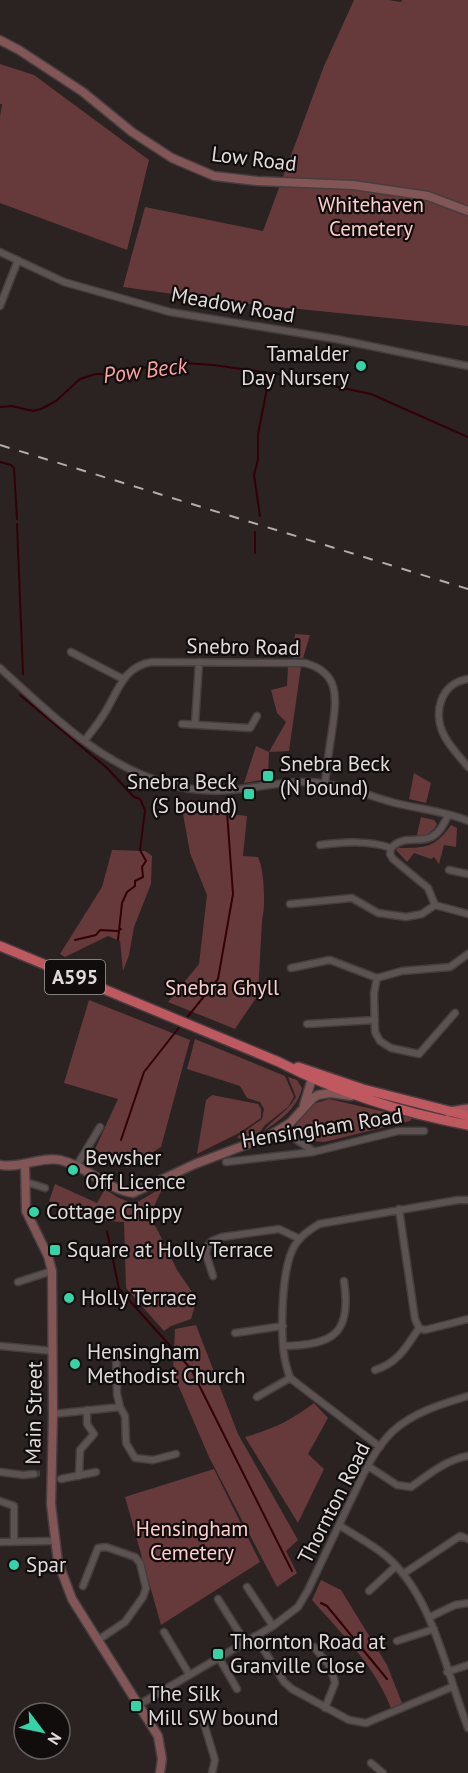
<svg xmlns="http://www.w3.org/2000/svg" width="468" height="1773" font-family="'PT Sans',sans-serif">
<rect width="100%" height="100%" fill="#2b2222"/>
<path fill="#663a3a" d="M354,0H389L401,2L402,0H468V326L238,303L123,287L145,207L263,231L324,66Z
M0,64L34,75L149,160L127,250L0,203V117L2,104H0Z
M295,634L310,635L303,658H293Z
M288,667H301L289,751L269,752L268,779L244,783L256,746L269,752L286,722L277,713L271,690L287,686Z
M414,773L431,783L426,803L409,799Z
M182,808L247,816L243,856L258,857C264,868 266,907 262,920L258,995L235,1029L168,1002L199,964L207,895L190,853Z
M421,817L434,820L437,824L434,829L427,835H417Z
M451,825L457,828L456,847L444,845L439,864L434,857L431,859L414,853L407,862L396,850L398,848C425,848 435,848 451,825Z
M112,850L145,851L152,856L151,884L134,927L129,955L123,971L120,941L108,936L65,957L60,954L102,887Z
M89,1000L190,1040L161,1147L127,1168L95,1149L118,1099L64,1083Z
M195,1039L285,1076L294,1097L288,1107L265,1125L260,1132L242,1140L237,1137L262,1119L264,1109L260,1102L247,1098L240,1086L187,1069Z
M288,1077L297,1080L302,1088C297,1109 281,1119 264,1131C273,1118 287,1113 296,1097Z
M212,1095L258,1104L261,1109V1118L239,1133L197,1154L206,1100Z
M329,1099L412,1118L410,1121L324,1142C310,1141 301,1139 296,1125L313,1104Z
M55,1184L97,1203L105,1189L117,1197L134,1204L163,1187L149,1217L157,1229L177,1270L197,1299L191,1319L171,1326L164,1331L126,1288L124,1222L90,1220L49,1201Z
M196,1325L238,1434L298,1540L286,1551L297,1573L277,1587L209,1457L173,1373L175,1329Z
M314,1403L328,1418L308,1454L324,1469L298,1523L245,1437C273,1429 290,1421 314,1403Z
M214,1469L260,1562L161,1625L125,1497Z
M321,1580L341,1590L387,1665L402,1703L391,1708C375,1666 341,1633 312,1600Z"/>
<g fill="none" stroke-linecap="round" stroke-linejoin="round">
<path stroke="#320006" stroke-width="2" d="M0,407L12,406L33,411L41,409L56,401L80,379L96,374H123L133,369L184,363L213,365L278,374L371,394L468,437
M0,462L11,465L14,468L17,519
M260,516L254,475L258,459V434L270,373
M17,524L23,674
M255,553V532
M20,695L107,768L134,797L140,799L145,810L140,850L146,861L142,867L143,877L135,881V886L127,892L122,903L118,940
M75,940L96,935L100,930L118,931L121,929
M185,1020L218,979L233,894L227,812
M121,1140L144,1072L181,1025
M107,1231L119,1289L191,1369L292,1571
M321,1603L327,1606L387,1679"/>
<path stroke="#463e3e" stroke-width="6" stroke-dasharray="6 3" stroke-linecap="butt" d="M34,1474L43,1473"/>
<g stroke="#453e3e" stroke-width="9">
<path id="minor" d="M0,252L64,282L170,312L336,339L468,366
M0,306L18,260
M71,652L123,679
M0,668C46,710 98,762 159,781C181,789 208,792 231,790C257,788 282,781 308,782C337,783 361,793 388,801C414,809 443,810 468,821
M468,679C440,683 432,714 445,737C451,748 460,757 468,767
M182,724L250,728L257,716
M195,724L199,662
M85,740C93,730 101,720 107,709C119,688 125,666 152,662L305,663C342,673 336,701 332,731C329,749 327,766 325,783
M448,815C431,857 410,828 391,848L390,854L393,859L428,888L435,905L468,914
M320,845C344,842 368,840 391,848
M449,870L468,874
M290,904L352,898L378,913L406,917L422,914L435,905
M291,968L330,960L377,978
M455,1013L419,1054L391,1048L380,1041L375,1032L374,993L377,978L402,971L450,967L468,954
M307,1024L375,1020
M281,1129L313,1151
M226,1162L313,1152L398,1131H424
M77,1165L100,1127
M26,1182L45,1188
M399,1209L415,1319L419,1328
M213,1276L206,1254L207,1247L212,1241L222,1237L279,1229L300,1239
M18,1282L52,1271
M419,1328L425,1330L468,1319
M235,1333L283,1326
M0,1346L53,1351
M284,1346C333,1345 352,1334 344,1281
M116,1350L117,1394L120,1407L125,1416L126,1443L135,1458L153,1460L176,1454
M375,1370C398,1363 407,1346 419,1328
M257,1397L290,1378
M53,1414L120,1407
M380,1447L290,1378C288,1372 286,1366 285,1360C280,1334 281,1267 295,1245C301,1235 310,1230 319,1224L458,1200H468
M368,1466L397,1485L411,1487C429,1474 446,1460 468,1456
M0,1472L23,1475L34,1474
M79,1476L80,1450L94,1434L87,1424V1410
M61,1479L96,1472
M0,1501L14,1506V1541
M339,1525C354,1535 372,1544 386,1556C433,1596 446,1672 468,1728
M0,1542L54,1541
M403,1574L460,1536L468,1539
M83,1586L98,1548L106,1547L135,1557L140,1563L146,1588L143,1597L125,1622L98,1640
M247,1587L273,1626
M369,1591L396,1566
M218,1599L245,1642
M430,1617L455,1605L468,1603
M164,1632L189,1674
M255,1636L284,1682L292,1689L349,1720L366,1723L373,1720L452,1687
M397,1641L434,1629
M314,1647L331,1668L335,1683L325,1708
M219,1658L237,1689
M447,1672L468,1665
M140,1704L273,1626L298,1607L308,1590C322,1561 336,1531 350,1502C362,1478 373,1450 393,1431C414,1412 442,1404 468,1396
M202,1717L215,1760L212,1773
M371,1763L383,1773"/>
</g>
<g stroke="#453e3e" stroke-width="11">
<path id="secondary" d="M0,40L19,50L83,92L132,132L172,158L214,176L257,181L353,185L428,196L468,211
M304,1105L314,1072
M0,1165C21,1169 40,1156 60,1160C87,1166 106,1189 133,1193L195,1164L269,1136L290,1123L313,1098L318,1095L330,1093L351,1096
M25,1165L26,1211L48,1256L52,1271L53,1414L51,1504L58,1562L72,1599L158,1736L162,1759L160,1773"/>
</g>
<g stroke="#453e3e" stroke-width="12">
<path id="primary" d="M449,1112L468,1109"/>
</g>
<g stroke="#453e3e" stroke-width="12">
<path id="trunk" d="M0,946L279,1062C337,1092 403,1113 468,1125
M298,1067L363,1089L468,1116"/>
</g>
<use href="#minor" stroke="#5d5252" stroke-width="6"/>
<use href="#secondary" stroke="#825557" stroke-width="8"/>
<use href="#primary" stroke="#a7575c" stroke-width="9"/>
<use href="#trunk" stroke="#c0595f" stroke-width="9"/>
<path stroke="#b3adad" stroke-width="2" stroke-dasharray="10 10" stroke-linecap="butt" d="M0,445L468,589"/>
</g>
<g fill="#34d4a8" stroke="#110d0d" stroke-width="2">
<circle cx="361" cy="366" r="6"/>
<rect x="262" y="770" width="12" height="12" rx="3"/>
<rect x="243" y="788" width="12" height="12" rx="3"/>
<circle cx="73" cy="1170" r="6"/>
<circle cx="34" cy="1212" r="6"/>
<rect x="49" y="1244" width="12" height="12" rx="3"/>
<circle cx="69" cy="1298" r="6"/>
<circle cx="75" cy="1364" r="6"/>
<circle cx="14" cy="1565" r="6"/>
<rect x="212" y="1648" width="12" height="12" rx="3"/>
<rect x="130" y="1700" width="12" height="12" rx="3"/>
</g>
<g text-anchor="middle" stroke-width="4.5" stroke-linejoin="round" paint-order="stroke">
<rect fill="#110d0d" stroke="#a39d9d" stroke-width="1.5" x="45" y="960" width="60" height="34" rx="4.5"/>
<g font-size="20" font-weight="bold" fill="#e1dbdb">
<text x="75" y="984">A595</text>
</g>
<g font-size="21" fill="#e1dbdb" stroke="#110d0d">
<text transform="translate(254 159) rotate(7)" y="7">Low Road</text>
<text transform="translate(233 305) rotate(10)" y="7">Meadow Road</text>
<text transform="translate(243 647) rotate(1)" y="7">Snebro Road</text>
<text transform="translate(322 1128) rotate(-9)" y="7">Hensingham Road</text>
<text transform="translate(34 1413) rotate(-89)" y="7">Main Street</text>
<text transform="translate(334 1503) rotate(-63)" y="7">Thornton Road</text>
</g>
<g font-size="21" fill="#fccdcc" stroke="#110d0d">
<text x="371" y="212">Whitehaven<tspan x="371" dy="24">Cemetery</tspan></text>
<text x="222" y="995">Snebra Ghyll</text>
<text x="192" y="1536">Hensingham<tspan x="192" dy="24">Cemetery</tspan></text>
</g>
<g font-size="21" fill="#e1dbdb" stroke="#110d0d" text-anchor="start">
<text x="349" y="361" text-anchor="end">Tamalder<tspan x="349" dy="24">Day Nursery</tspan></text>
<text x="280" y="771">Snebra Beck<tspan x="280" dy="24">(N bound)</tspan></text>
<text x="237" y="789" text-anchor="end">Snebra Beck<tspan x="237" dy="24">(S bound)</tspan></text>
<text x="85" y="1165">Bewsher<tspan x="85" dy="24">Off Licence</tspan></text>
<text x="46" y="1219">Cottage Chippy</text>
<text x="67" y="1257">Square at Holly Terrace</text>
<text x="81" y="1305">Holly Terrace</text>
<text x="87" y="1359">Hensingham<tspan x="87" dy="24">Methodist Church</tspan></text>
<text x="26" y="1572">Spar</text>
<text x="230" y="1649">Thornton Road at<tspan x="230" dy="24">Granville Close</tspan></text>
<text x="148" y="1701">The Silk<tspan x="148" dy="24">Mill SW bound</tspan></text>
</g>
<g font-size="22" font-style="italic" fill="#fba2a3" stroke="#110d0d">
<text transform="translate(145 370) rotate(-7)" y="8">Pow Beck</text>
</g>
</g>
<g transform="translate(42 1731) rotate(122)"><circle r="28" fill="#110d0d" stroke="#645f5f" stroke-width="1.5"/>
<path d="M0-4.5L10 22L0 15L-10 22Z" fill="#34d4a8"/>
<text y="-9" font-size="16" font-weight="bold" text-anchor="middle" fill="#e1dbdb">N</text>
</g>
</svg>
